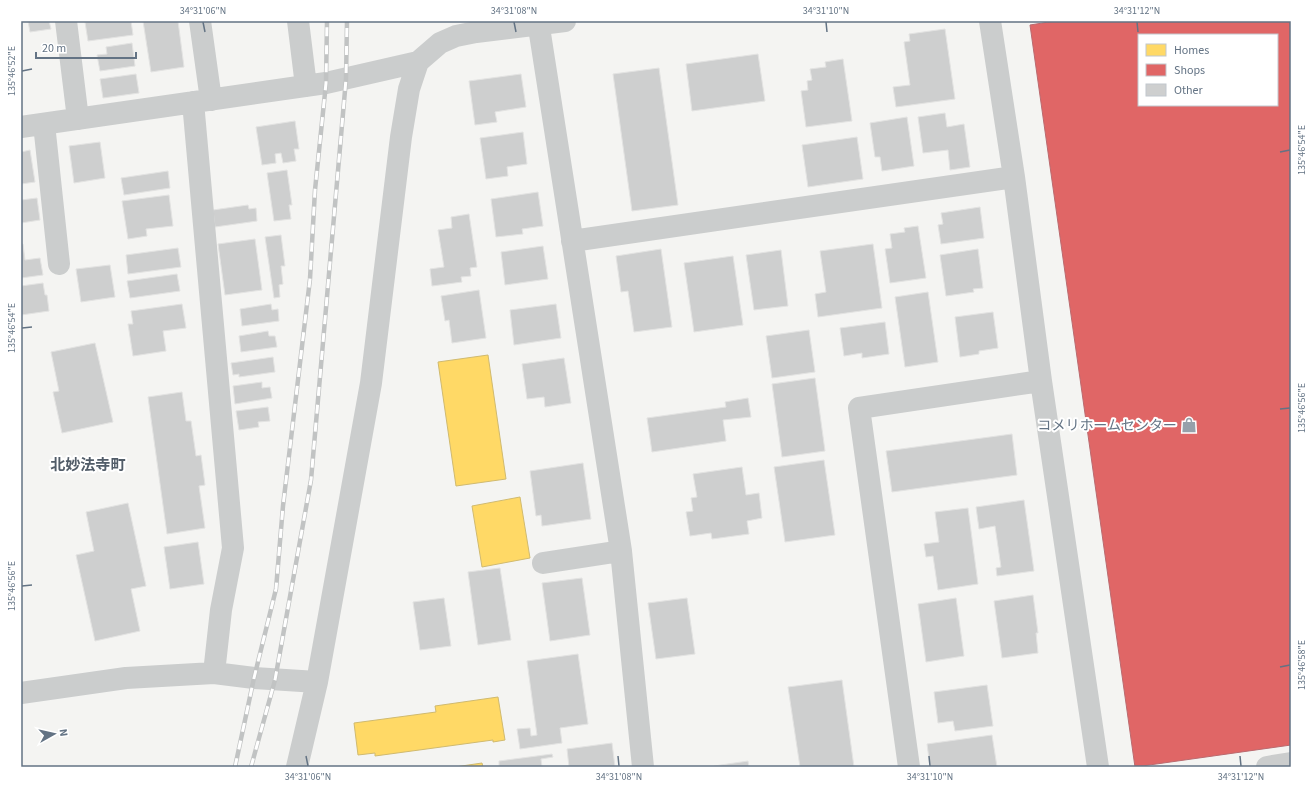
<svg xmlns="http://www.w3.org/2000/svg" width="1312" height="788" font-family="'Source Sans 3','Noto Sans JP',sans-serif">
<rect width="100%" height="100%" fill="#f4f4f2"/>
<path fill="#ffd966" stroke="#d0ba6f" d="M488,355L506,479L456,486L438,362Z
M520,497L530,558L482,567L472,506Z
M498,697L505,740L493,742V740L375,756V753L358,755L354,723L436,712L435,706Z
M482,763L483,767H455Z"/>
<path fill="#e06666" stroke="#ba6a6f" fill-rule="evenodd" d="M1055,21H1291V745L1135,767L1030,25ZM1139,35H1277V105H1139Z"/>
<path fill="#cecfcf" stroke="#e3e3e2" d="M28,21H49L51,29L30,32Z
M92,21H131L133,35L88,41L85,22Z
M143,21H178L184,67L151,72Z
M945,29L955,99L896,107L893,87L910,85L904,42L910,41L909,34Z
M132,43L135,66L100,71L97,55L107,54L106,47Z
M758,54L765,101L692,111L686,64Z
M843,59L852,121L806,127L801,91L808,90L807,81L812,80L810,69L826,67L825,62Z
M659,68L678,205L632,211L613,74Z
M136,74L139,93L103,98L100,79Z
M521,74L526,107L495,112L497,122L475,125L469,81Z
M945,113L947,127L964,124L970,167L950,170L948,150L923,153L918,117Z
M907,117L914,166L882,171L880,157H875L870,123Z
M295,121L299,149H294L296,161L283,163L281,153L275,154L276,163L262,165L256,127Z
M523,132L527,164L507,167L508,176L486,179L480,138Z
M857,137L863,179L808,187L802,145Z
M100,142L105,178L74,183L69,146Z
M30,150L35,182L21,184V152Z
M287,170L292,205H289L291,219L274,221L267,173Z
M168,171L170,188L124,195L121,178Z
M538,192L543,226L522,229L523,234L496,237L491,199Z
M169,195L173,226L146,229L147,236L128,239L122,201Z
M37,198L40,220L21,223V200Z
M248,205L249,209L256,208L257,221L215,227L213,210Z
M980,207L984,238L941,244L938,225L943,224L941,213Z
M469,214L477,267L470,268L471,276L461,277L462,282L432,286L430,269L444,267L438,230L452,228L451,217Z
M918,226L926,278L890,283L885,249L892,248L890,234L905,232L904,228Z
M281,235L285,266H281L283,284L279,285L280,297L274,298L265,237Z
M255,239L262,290L225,295L218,244Z
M21,244H23L25,260L40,258L43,275L21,278Z
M873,244L882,308L818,317L815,294L826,292L820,251Z
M543,246L548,279L505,285L501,252Z
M178,248L181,267L128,274L126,255Z
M661,249L672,327L634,332L628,291L621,292L616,256Z
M978,249L983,288L973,289L974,292L946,296L940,255Z
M781,250L788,306L754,310L746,255Z
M733,256L743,325L694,332L684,263Z
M110,265L115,297L81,302L76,269Z
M177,274L180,291L130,298L127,281Z
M43,283L45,295H47L49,311L21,315V286Z
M479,290L486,338L452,343L449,320L445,321L441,296Z
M928,292L938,362L905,367L895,297Z
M182,304L186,328L163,331L166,351L133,356L128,324H133L131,311Z
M271,304L272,310L278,309L279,321L242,326L240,309Z
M556,304L561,338L514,345L510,310Z
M993,312L998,348L979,351V354L960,357L955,317Z
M885,322L889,354L862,358V353L844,356L840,328Z
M809,330L815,372L772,378L766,336Z
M268,331L269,336H275L277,347L241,352L239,336Z
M95,343L113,422L62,433L53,392L59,391L51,352Z
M273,357L275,372L239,377V374L233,375L231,363Z
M564,358L571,403L545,407L544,397L527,399L522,364Z
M815,378L825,451L782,457L772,384Z
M262,382V388L270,387L272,398L235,404L233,386Z
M182,392L186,421H191L196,456L201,455L205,485L199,486L205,528L167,534L148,397Z
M748,398L751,417L723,420L726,441L652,452L647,418L726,407L725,402Z
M268,407L270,421L258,422L259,427L239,430L236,411Z
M1012,434L1017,475L892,492L886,451Z
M824,460L835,535L785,542L774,467Z
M583,463L591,519L542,526L541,515L536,516L530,471Z
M742,467L746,495L759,493L762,518L747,521L749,534L712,539L711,533L690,536L686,512L693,511L691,498L697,497L693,474Z
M1024,500L1034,571L997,576L996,568L1001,567L995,526L979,529L976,507Z
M128,503L146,586L131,589L140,631L95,641L76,555L94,551L86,512Z
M968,508L978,584L938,590L933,556L926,557L924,544L939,542L935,512Z
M198,542L204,584L170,589L164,547Z
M500,568L511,640L478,645L468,572Z
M582,578L590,635L550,641L542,583Z
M1033,595L1038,633H1036L1038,653L1002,658L994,601Z
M444,598L451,646L420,650L413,602Z
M687,598L695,654L656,659L648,603Z
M956,598L964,656L926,662L918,604Z
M578,654L588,724L560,728L562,743L520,749L517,729L530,728L531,736L537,735L527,661Z
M842,680L854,767H800L788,687Z
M987,685L993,726L955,731L953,721L938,723L934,692Z
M992,735L997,767H930L927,744Z
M612,743L615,767H569L567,749Z
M552,754L553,757L541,759L542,767H499V761Z
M748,761L749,767H714V766Z"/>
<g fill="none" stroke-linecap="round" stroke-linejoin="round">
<path stroke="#cbcdcd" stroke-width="22" d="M66,21L78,119
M200,21L211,100
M298,21L306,86
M538,21L621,551L643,767
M990,21L1014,177L1041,381L1098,767
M193,102L233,548L221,610L214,673
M44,124L59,264
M21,127L326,83L418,62
M572,241L1014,177
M543,563L621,551
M21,693L126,678L214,673L254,678L317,682
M297,767L317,682L371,383L401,137L409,89L418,62L440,43L456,36L476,32L565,21
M909,767L859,408L1041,381
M1267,767L1291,763"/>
<g stroke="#c1c3c3" stroke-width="4.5">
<path id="rail" d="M235,767L254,678L276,589L283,506L310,279L315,190L326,83L327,21
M251,767L275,680L311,480L346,79L347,21"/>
</g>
<use href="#rail" stroke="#fff" stroke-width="3" stroke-dasharray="9" stroke-linecap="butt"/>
</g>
<path fill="none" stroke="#637384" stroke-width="1.5" d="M203,22L205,32M514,22L516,32M826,22L827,32M1137,22L1138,32M22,71L32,69M1280,152L1290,150M22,328L32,327M1280,409L1290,408M22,586L32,585M1280,667L1290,665M306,756L308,766M618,756L619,766M929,756L930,766M1240,756L1241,766"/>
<defs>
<g id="shop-bare" transform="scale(1.2)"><path d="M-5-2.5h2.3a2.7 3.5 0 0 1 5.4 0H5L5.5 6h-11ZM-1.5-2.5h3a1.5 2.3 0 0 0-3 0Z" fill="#96a0aa" stroke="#fff" stroke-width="2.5" paint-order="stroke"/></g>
</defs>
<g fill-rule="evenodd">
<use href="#shop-bare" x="1189" y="425"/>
</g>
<g text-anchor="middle" stroke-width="4" stroke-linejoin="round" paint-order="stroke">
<g font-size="14" fill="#637384" stroke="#fff" text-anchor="end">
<text x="1177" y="430">コメリホームセンター</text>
</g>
<g font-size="15" font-weight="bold" fill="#515c68" stroke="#fff">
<text x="88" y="470">北妙法寺町</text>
</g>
</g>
<rect width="1312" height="788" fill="none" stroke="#ffffff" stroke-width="44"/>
<rect x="1138" y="34" width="140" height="72" fill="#ffffff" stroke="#c1c7ce"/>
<rect x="1146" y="44" width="20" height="12" fill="#ffd966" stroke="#c1c7ce"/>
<text x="1174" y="54" font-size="12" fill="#637384">Homes</text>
<rect x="1146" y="64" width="20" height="12" fill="#e06666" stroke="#c1c7ce"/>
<text x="1174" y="74" font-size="12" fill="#637384">Shops</text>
<rect x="1146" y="84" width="20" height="12" fill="#cecfcf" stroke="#c1c7ce"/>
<text x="1174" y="94" font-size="12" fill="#637384">Other</text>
<g transform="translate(54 734) rotate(82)" stroke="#ffffff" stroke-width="3" paint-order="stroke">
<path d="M0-3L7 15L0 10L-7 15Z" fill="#637384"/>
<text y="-6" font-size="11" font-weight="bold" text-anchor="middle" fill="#637384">N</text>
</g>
<path d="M36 52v6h100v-6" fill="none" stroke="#637384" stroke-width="2"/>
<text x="42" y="52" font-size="12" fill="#637384" stroke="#ffffff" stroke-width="3" paint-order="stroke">20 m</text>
<rect x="22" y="22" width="1268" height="744" fill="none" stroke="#637384" stroke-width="1.5"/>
<g font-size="10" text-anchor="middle" fill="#637384">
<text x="203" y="14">34°31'06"N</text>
<text x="514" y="14">34°31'08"N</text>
<text x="826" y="14">34°31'10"N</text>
<text x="1137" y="14">34°31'12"N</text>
<text transform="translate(11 71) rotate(-90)" y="4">135°46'52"E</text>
<text transform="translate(1301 150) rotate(-90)" y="4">135°46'54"E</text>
<text transform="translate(11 328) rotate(-90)" y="4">135°46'54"E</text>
<text transform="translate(1301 408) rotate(-90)" y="4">135°46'56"E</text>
<text transform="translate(11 586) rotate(-90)" y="4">135°46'56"E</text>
<text transform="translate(1301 665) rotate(-90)" y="4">135°46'58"E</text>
<text x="308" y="780">34°31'06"N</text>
<text x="619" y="780">34°31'08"N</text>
<text x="930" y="780">34°31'10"N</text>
<text x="1241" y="780">34°31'12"N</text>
</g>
</svg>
